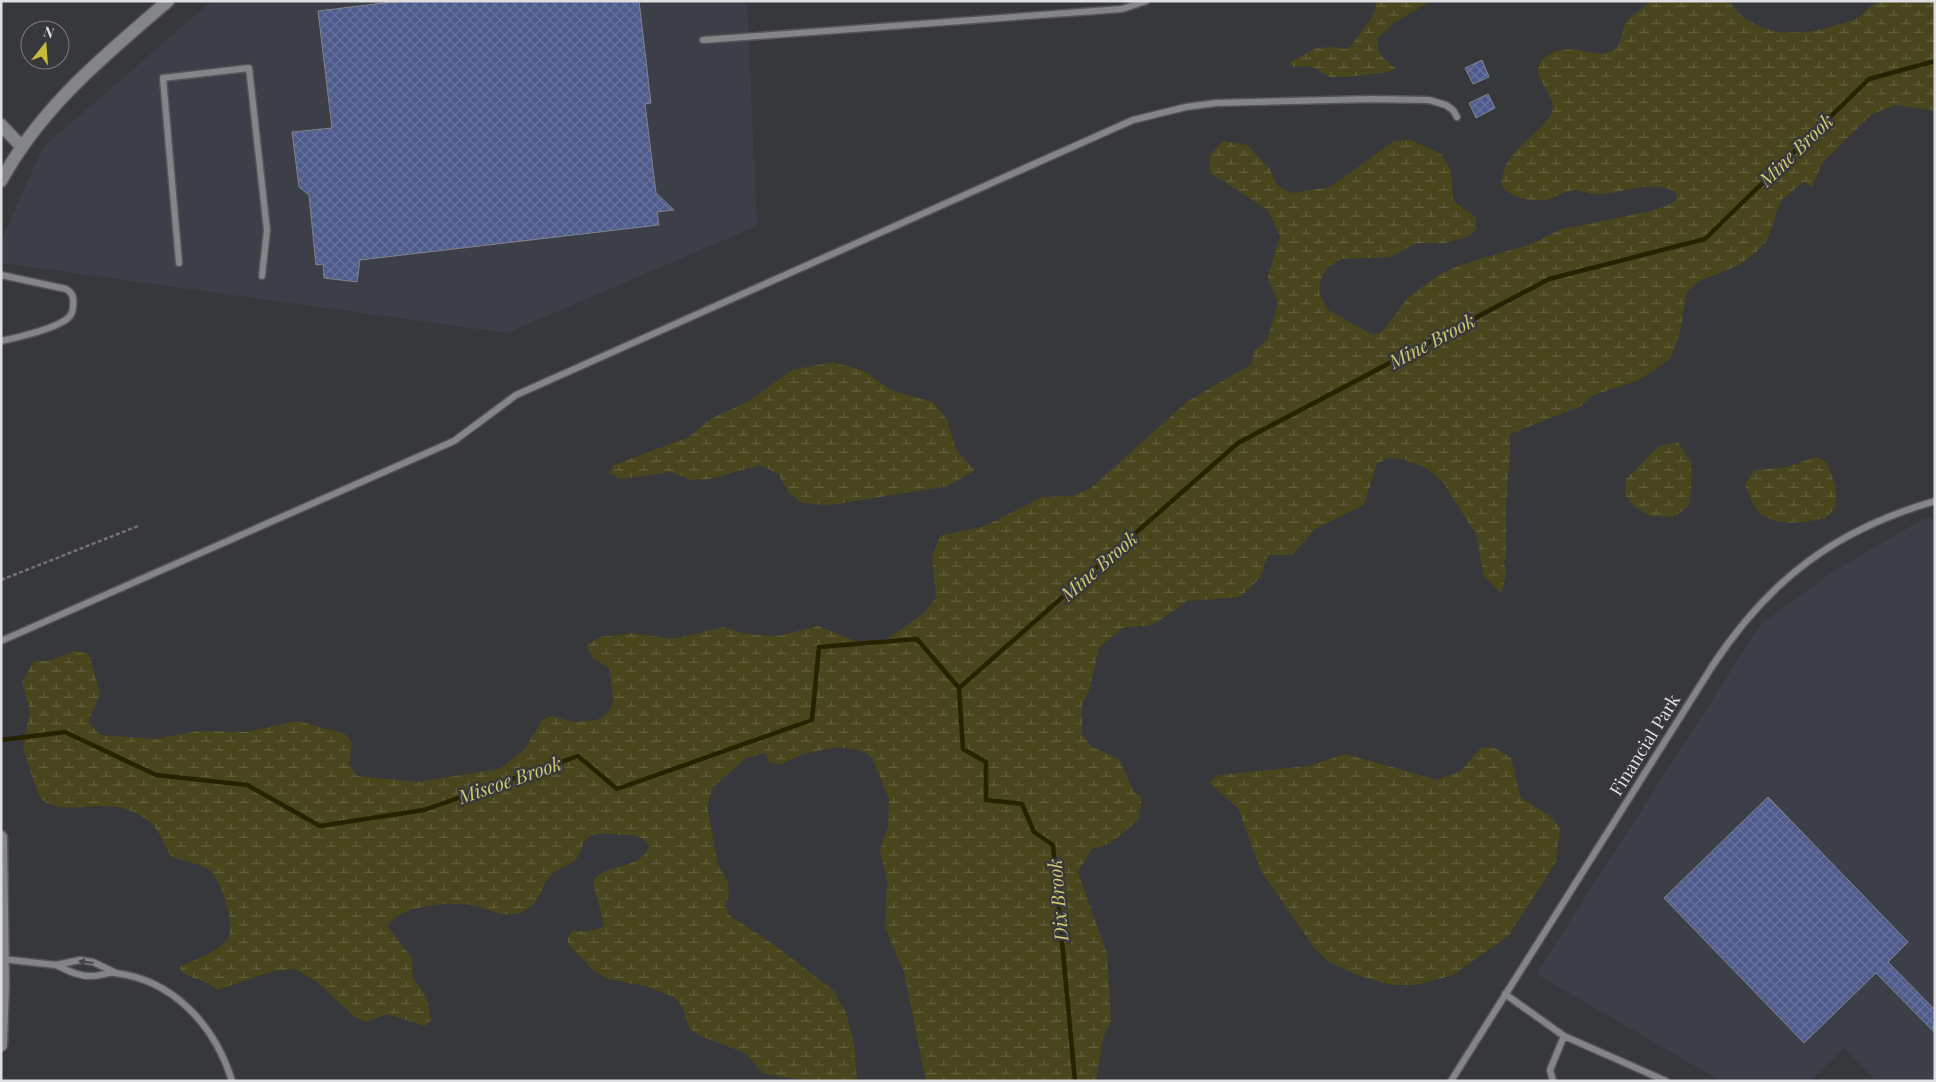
<svg xmlns="http://www.w3.org/2000/svg" width="1936" height="1082" font-family="'Playfair Display',serif">
<defs>
<pattern id="wetland-marsh" width="20" height="14" patternUnits="userSpaceOnUse" patternTransform="scale(1.25)"><rect width="20" height="14" fill="#49451c"/><path d="M1 5h8M5 5V1M11 12h8M15 12V8" fill="none" stroke="#635f3d"/></pattern>
<pattern id="building-cross-hatch" width="8" height="8" patternUnits="userSpaceOnUse" patternTransform="scale(1.25)"><rect width="8" height="8" fill="#4e5b8c"/><path d="M0 0l8 8M0 8l8-8" fill="none" stroke="#67729c"/></pattern>
</defs>
<rect width="100%" height="100%" fill="#37383b"/>
<path fill="#3c3f48" d="M212,1H747L757,226L507,333L1,263V241L43,147Z
M1935,517V1081H1876L1844,1048L1810,1081H1721L1536,974L1761,624L1834,571L1923,519Z"/>
<path fill="url(#wetland-marsh)" d="M1377,1H1431L1394,23L1377,39C1377,58 1383,56 1395,68L1389,72L1347,77H1330L1314,68L1306,66L1294,67L1290,65L1289,63L1316,48L1334,47L1346,49L1351,46L1373,16Z
M1650,1H1729C1753,38 1799,37 1837,25C1844,22 1853,21 1859,17C1866,12 1871,3 1881,1C1892,0 1921,1 1935,1V111L1896,105L1872,114L1822,163L1812,187L1804,182L1781,200L1767,241L1756,252L1739,265L1699,281L1686,293L1680,333L1670,359L1639,380L1591,396L1581,406L1510,434V453L1506,502V557L1504,560L1506,577L1501,594L1484,576L1476,534L1442,481L1426,468L1403,459L1387,458L1377,464L1364,505L1315,529L1292,555H1268L1261,577L1240,597L1187,601L1153,625L1122,628L1099,648L1090,688L1082,705V734L1092,747L1119,759L1134,792L1142,797L1138,820L1111,843L1092,849L1078,872L1107,954L1111,1021L1103,1038L1096,1081H926L904,972L885,928L887,881L880,850L888,826L889,799L872,758L863,751L837,747L803,754L780,765L769,762L765,753L746,758L713,787L707,805L718,865L727,880L729,896L725,904L729,915L777,947L834,991L846,1013L854,1044L857,1081H819L780,1077L763,1073L745,1053L703,1037L691,1030L688,1025L683,1008L674,997L645,986L607,979L591,968L570,946L567,939L572,931C582,931 596,933 604,925L593,882C604,861 640,872 649,846C644,836 634,835 623,835C612,834 590,830 584,842C582,847 580,855 576,859C569,866 557,868 550,876C539,888 543,901 524,911C504,921 488,907 469,905C449,902 395,905 388,927L412,958L413,979L424,992L428,1004L431,1020L425,1026L387,1014L366,1022L354,1016L317,982L295,969L274,971L217,990C207,979 192,980 181,971L180,967C195,959 216,953 227,940C237,928 221,878 209,870C200,864 182,860 172,857C163,845 160,828 146,819C136,811 119,806 106,806C84,805 56,814 39,797L23,747L30,711L22,682L33,662L52,660L75,651L89,654L100,694L88,722L100,735L156,739L197,731L245,732L298,721L345,734L352,743L349,764L357,776L417,782L499,769L525,749L542,720L551,716L573,722L597,720L608,713L613,702L610,669L591,656L587,645L600,637L632,633L673,639L724,627L744,634L778,636L818,626L860,643L887,639L924,613L936,598L932,557L940,536L985,526L1042,497L1072,496L1090,489L1188,401L1252,364L1253,352L1267,339L1278,304L1268,277L1280,236L1268,210L1210,173V155L1223,141L1247,145L1269,168L1277,185L1291,193L1330,187L1394,141L1411,140L1441,154L1451,171L1453,201L1476,217V230L1468,237L1445,243H1416L1390,257L1341,259L1327,268L1321,279L1319,293L1328,310L1373,335L1382,332L1409,297L1438,275L1460,265L1529,245L1562,229L1647,212L1668,205L1677,199L1676,192C1649,178 1622,195 1594,194C1588,194 1581,190 1575,190C1565,191 1555,198 1546,200C1530,202 1510,198 1501,185C1502,180 1502,175 1504,170C1509,154 1527,141 1538,130C1543,125 1550,118 1552,112C1558,95 1526,74 1543,59C1568,37 1591,61 1612,51C1622,46 1621,33 1625,24C1630,16 1643,8 1650,1Z
M832,362L862,370L893,391L933,402L947,420L957,451L975,470L948,486L831,505L802,503L790,494L778,474L760,465L710,479L691,480L671,472L620,479L609,473L614,465L689,437L712,418L749,401L792,370Z
M1678,442L1691,462V492L1688,507L1673,517L1650,516L1635,507L1625,496L1626,479L1659,446Z
M1816,457L1827,462L1835,485L1836,507L1826,518C1806,522 1778,528 1760,513C1753,507 1749,493 1745,485L1754,470L1787,467Z
M1482,747L1495,748L1511,758L1521,798L1550,816L1560,828L1556,862L1509,935L1453,975L1416,985H1391L1357,975L1329,962L1315,949L1261,871L1238,808L1209,783L1218,775L1309,766L1345,754L1438,780L1460,771Z"/>
<g fill="none" stroke-linecap="round" stroke-linejoin="round">
<path stroke="#262303" stroke-width="4.5" d="M959,688L1238,443L1549,279L1705,239L1869,79L1935,61
M959,688L963,749L986,762V800L1022,804L1034,832L1053,845L1075,1081
M1,740L65,732L156,775L247,785L320,826L424,810L578,756L617,789L812,720L819,647L917,639L959,688"/>
</g>
<path fill="url(#building-cross-hatch)" stroke="#828386" d="M400,1H639L651,103L645,104L656,193L674,210L657,212L659,225L360,260L357,282L324,278L323,264L316,265L309,195L299,187L292,132L332,128L318,11Z
M1482,60L1489,77L1473,84L1465,68Z
M1488,94L1495,108L1476,118L1469,103Z
M1768,797L1908,942L1888,962L1935,1010V1033L1876,973L1804,1043L1664,898Z"/>
<g fill="none" stroke-linecap="round" stroke-linejoin="round">
<g stroke="#545557" stroke-width="9">
<path id="lane" d="M703,40L1122,9L1146,1
M179,263L163,78L249,68L267,230L262,276
M1,275L66,289C73,293 74,298 73,306C73,310 72,314 69,317C59,328 16,338 1,341
M1,641L454,441L516,395L1133,120L1186,107L1216,103L1371,99L1429,100L1446,105L1453,110L1457,117
M2,959L56,965L80,960L93,962L114,972
M56,965C67,970 80,977 92,976C100,976 108,972 115,973C174,980 215,1026 232,1081
M1505,994L1564,1036L1666,1081
M1451,1081L1713,665C1770,579 1835,530 1935,501
M1553,1081L1550,1070L1564,1036"/>
</g>
<g stroke="#545557" stroke-width="15">
<path id="street" d="M1,125L21,146"/>
</g>
<g stroke="#545557" stroke-width="15">
<path id="secondary" d="M1,181C41,107 105,55 168,1
M1,837L3,984L1,1045"/>
</g>
<path stroke="#727375" stroke-width="2.5" stroke-dasharray="4 2.5" stroke-linecap="butt" d="M1,580L138,526"/>
<use href="#lane" stroke="#848589" stroke-width="6"/>
<use href="#street" stroke="#848589" stroke-width="12"/>
<use href="#secondary" stroke="#848589" stroke-width="12"/>
</g>
<defs><path id="oneway-solid" d="M-6-.8H1V-3.2L6.5 0L1 3.2V.8H-6Z" transform="scale(1.25)"/></defs>
<use fill="#434447" href="#oneway-solid" transform="translate(86 962) rotate(-173)"/>
<g text-anchor="middle" stroke-width="5" stroke-linejoin="round" paint-order="stroke">
<g font-size="18" fill="#dedfe1" stroke="#37383b">
<text transform="translate(1645 745) rotate(-58)" y="6">Financial Park</text>
</g>
<g font-size="19" font-style="italic" fill="#d0c970" stroke="#37383b">
<text transform="translate(1796 150) rotate(-44)" y="7">Mine Brook</text>
<text transform="translate(1432 341) rotate(-28)" y="7">Mine Brook</text>
<text transform="translate(1099 566) rotate(-41)" y="7">Mine Brook</text>
<text transform="translate(510 780) rotate(-19)" y="7">Miscoe Brook</text>
<text transform="translate(1058 900) rotate(-95)" y="7">Dix Brook</text>
</g>
</g>
<rect width="1936" height="1082" fill="none" stroke="#dedfe1" stroke-width="5"/>
<g transform="translate(45 45) rotate(17)"><circle r="24" fill="#37383b" stroke="#7a7b7d"/>
<path d="M0-4L9 19L0 12L-9 19Z" fill="#c7bb3c"/>
<text y="-8" font-size="14" font-weight="bold" text-anchor="middle" fill="#dedfe1">N</text>
</g>
</svg>
